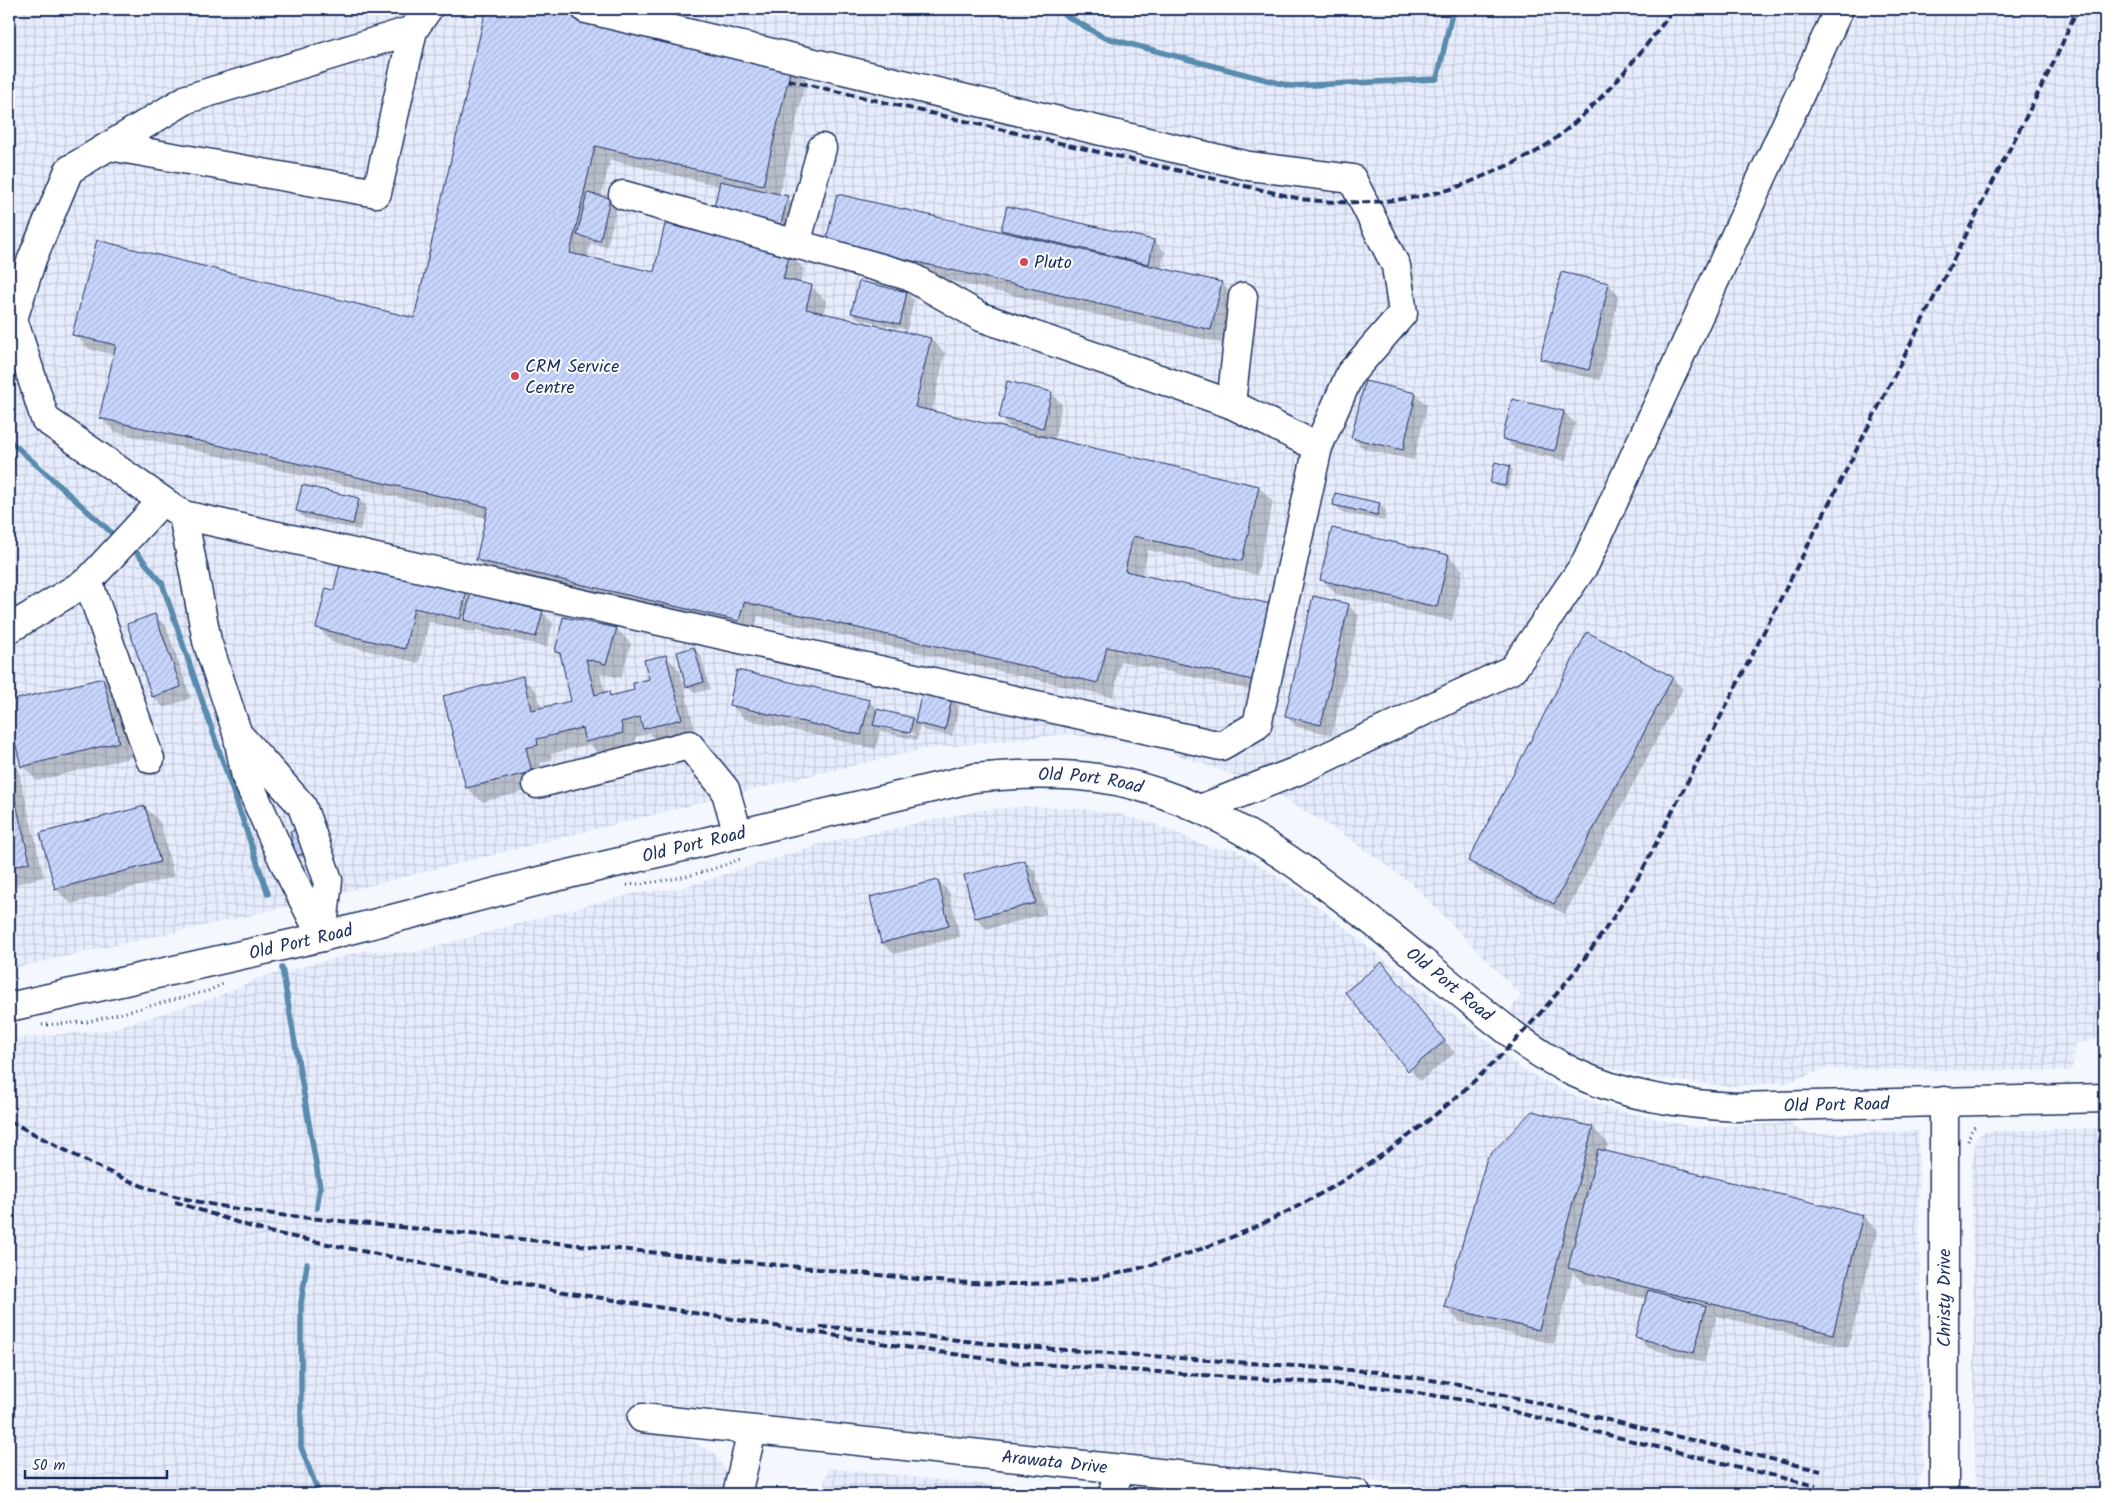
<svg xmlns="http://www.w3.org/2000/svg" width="2114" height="1503" font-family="Kalam,sans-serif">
<defs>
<pattern id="industrial-grid" width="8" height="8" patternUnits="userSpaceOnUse" patternTransform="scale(1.25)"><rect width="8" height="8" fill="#e7edfd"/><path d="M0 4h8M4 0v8" fill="none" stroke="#c6ccdb"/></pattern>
<pattern id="building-hatch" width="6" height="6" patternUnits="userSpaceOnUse" patternTransform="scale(1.25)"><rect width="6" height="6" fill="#c8d5fc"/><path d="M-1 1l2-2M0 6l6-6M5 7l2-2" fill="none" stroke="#abb7da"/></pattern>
</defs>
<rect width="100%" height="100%" fill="#f4f7fe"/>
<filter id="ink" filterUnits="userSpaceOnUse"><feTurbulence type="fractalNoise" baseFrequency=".02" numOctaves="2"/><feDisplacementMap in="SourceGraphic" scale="10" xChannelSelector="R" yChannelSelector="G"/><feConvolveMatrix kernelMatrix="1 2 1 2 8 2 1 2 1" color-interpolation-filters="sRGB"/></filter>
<g filter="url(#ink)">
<path fill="url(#industrial-grid)" d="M9,9H2105V1037L2076,1044L2072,1071L1825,1069L1786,1083L1725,1086L1648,1077L1598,1065L1553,1047L1535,1036L1509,1012L1521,995L1412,884L1346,836L1276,794L1220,770L1152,746L1068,734L925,749L808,776L252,915L9,969Z
M1027,806L1075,808L1119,814L1157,825L1212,848H1233L1296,889L1525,1071L1578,1097L1616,1110L1693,1127L1790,1124L1807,1134L1918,1131L1923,1472L1913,1494H1498L641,1401L638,1432L686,1439L715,1453L728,1475L727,1494H9V1039L108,1030L214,998L262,977L364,951L415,952L569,910L637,893L681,888L824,843L981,810Z
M2105,1128V1494H1976L1971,1170L1977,1136L1988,1131Z
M828,1468L1074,1494H822Z"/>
<path fill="#0003" fill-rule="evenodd" d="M487,9H544L791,65L806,80L779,196L787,198L798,209L792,234L726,219L720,186L610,160L601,197L610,199L617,206L607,247L591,243L587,258L655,274L789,254L804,269L800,284L811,286L826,301L823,314L931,339L945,353L932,412L1014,431L1000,417L1051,393L1062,404L1054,440L1259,487L1273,502L1257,575L1148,550L1142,576L1272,695L1121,661L1113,697L758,616L754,635L492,575L477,560L487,518L115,432L100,417L115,355L89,349L74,334L415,320Z
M1008,208L1154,241L1165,252L1161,269L1221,283L1236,298L1225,344L842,256L1007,234L1003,230Z
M1608,284L1619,295L1600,380L1553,369L1542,358Z
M906,293L914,300L907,330L859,319L852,312Z
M1366,382L1416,394L1427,405L1414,460L1364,449L1353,438Z
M1564,412L1575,423L1566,461L1515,449L1504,438Z
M1509,467L1513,470L1508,489L1495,485L1491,482Z
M359,499L366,506L360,530L304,518L297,510Z
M1334,504H1379L1386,511L1384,521L1341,512Z
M1449,556L1463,570L1452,621L1336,594L1322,579Z
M335,591H466L471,596L542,612L553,623L547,647L475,630V633L429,622L419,663L332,642L318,627Z
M1348,605L1359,616L1332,735L1297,727L1286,716Z
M155,615L166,626L191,698L164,708L153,697Z
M617,629L631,644L621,678L600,673L605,693H609L613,697L636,691L651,680L666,656L680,671L696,734L659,743L649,733L635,737L637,747L601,756L590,744L551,754L552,760L540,763L546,786L482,802L467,788L523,678L537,692L542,709L572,702L563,659L556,652Z
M694,648L701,656L710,689L695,693L688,686Z
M1672,678L1683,689L1565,914L1480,872L1470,861Z
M103,679L117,694L133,757L37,781L23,766L9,711V703Z
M952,700L959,707L952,736L923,730L920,726L917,740L880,731L876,749L745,719L730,704L869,701L879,711L913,719L916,722ZM881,725L916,734L915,736L881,728Z
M9,731L44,877L9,886Z
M145,807L160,822L174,877L71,904L56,889Z
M292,832L312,855L301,858L298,855Z
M1025,861L1036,872L1046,914L987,929L976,918Z
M938,881L949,892L960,937L894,954L882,943Z
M1382,964L1455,1053L1420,1081L1346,993Z
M1533,1112L1593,1128L1608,1143L1605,1152L1863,1216L1877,1231L1848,1348L1713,1315L1716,1318L1704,1363L1648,1348L1637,1337L1647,1299L1584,1283L1573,1272L1554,1344L1460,1322L1446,1307Z"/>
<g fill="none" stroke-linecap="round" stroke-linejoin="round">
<path stroke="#588bad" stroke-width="5.5" d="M1055,9L1103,37L1290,86L1437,79L1453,9
M9,440L113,534
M133,548L162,583L268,894
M282,968L320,1187L317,1208
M307,1264L301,1303V1447L319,1494"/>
</g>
<path fill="url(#building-hatch)" stroke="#1b2f5e" d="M486,9H550L792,64L763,185L595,146L570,253L654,272L665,224L790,253L783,279L812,285L806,309L931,338L915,407L1259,486L1242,561L1133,536L1125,571L1275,605L1257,681L1107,647L1098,683L744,602L739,621L476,560L488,507L99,418L116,345L72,335L97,240L414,318Z
M720,181L788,196L781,224L714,208Z
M587,193L610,198L600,241L577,235Z
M837,194L1222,282L1211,330L826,241Z
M1007,206L1154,240L1149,264L1001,230Z
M1561,272L1609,283L1589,370L1540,359Z
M859,281L907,292L900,324L851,313Z
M1007,381L1052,392L1043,428L999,418Z
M1365,381L1416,393L1403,450L1351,438Z
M1512,399L1564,411L1555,451L1502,439Z
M1495,462L1510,466L1505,486L1490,483Z
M302,485L359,498L353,524L296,511Z
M1335,493L1380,503L1377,515L1333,505Z
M1332,528L1449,555L1437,607L1320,580Z
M341,560L467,590L460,619L414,608L405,649L316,628L326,588L334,590Z
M471,593L543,611L536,637L464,620Z
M1313,596L1349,604L1321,725L1285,716Z
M155,614L181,687L152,697L127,624Z
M563,617L617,628L606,664L586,659L595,695L609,691L610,696L634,690L633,683L649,679L644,660L666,655L682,719L643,729L640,717L621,722L623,733L585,742L582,728L537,739L538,745L526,748L532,772L466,788L443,696L523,676L531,710L571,701L560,653L555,652Z
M1587,632L1673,677L1554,904L1468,861Z
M694,647L704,682L686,687L677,652Z
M737,670L870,700L861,735L729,705Z
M103,678L119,742L21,767L9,716V701Z
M922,691L952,698L945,730L915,723Z
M877,709L913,718L910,733L873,725Z
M9,774L30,862L9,868Z
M145,806L160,862L55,889L40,833Z
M304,828L310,852L296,856L290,831Z
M1025,860L1036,903L975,918L964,875Z
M938,880L949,926L881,943L870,897Z
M1382,962L1445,1041L1408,1071L1345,992Z
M1532,1111L1593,1127L1539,1330L1444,1307L1487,1158Z
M1598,1149L1863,1215L1833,1334L1568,1268Z
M1648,1290L1706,1306L1694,1353L1635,1337Z"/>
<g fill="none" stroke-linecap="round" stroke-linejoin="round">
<g stroke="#1b2f5e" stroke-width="31">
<g id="minor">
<path d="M586,9L1249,166L1352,179L1396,266L1403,313L1350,374L1318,447"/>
<path d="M413,30L428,9"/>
<path d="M109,146L377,193L413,30L187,99L69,170L32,259L13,319L45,419L183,515L207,641L237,732L246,777L284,862L322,937"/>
<path d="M796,244L822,148"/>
<path d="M1231,404L1243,297"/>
<path d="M183,515L1221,746L1257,725L1318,447L1231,404L981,317L909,276L623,195"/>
<path d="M88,581L150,759"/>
<path d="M9,629L88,581L162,501"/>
<path d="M237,733L302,806L328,880L322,937"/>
<path d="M537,784L689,745L725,789L738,834"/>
<path d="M1200,809L1297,771L1513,669L1585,564L1839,9"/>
<path id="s1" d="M9,1007L322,937L539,881L974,778C1015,774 1056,772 1098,778C1227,796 1342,897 1440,976C1482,1010 1524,1048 1573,1072C1623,1096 1680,1104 1736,1107L2105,1098"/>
<path d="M1944,1101V1494"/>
<path id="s2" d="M642,1418L1357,1494"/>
<path d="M737,1494L752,1431"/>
<path d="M1113,1494L1118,1469"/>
</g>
</g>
<path stroke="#1b2f5e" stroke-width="3" stroke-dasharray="1 4" stroke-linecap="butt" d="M627,885C666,882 704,874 740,859
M42,1025L87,1022L208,991L223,984
M1968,1141L1972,1129L1977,1125"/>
<use href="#minor" stroke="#fff" stroke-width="28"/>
<path stroke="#1b2f5e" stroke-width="4" stroke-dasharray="8 4" stroke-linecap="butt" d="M472,9L485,12
M788,80L1301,199C1349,205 1398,203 1444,191C1462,186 1480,178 1497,170C1515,163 1535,154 1551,142C1600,105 1638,57 1674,9
M9,1121C47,1140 85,1162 125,1179C174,1200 227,1208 280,1215L948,1282C1000,1284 1055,1287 1106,1276C1333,1228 1527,1070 1642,871L2055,60L2077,9
M175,1202L264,1231L558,1291L912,1348L1009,1362L1379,1387L1470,1401L1816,1486
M820,1327L861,1329L1010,1346L1378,1372L1458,1384L1821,1471"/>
</g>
</g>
<g fill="#d1495b" stroke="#fff" stroke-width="2">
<circle cx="1024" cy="262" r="5"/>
<circle cx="515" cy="376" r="5"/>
</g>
<g text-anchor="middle" stroke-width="4" stroke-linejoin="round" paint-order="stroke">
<g font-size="18" fill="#1b2f5e" stroke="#fff" text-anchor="start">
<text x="1034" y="268">Pluto</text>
<text x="525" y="372">CRM Service<tspan x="525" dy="21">Centre</tspan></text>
</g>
<g font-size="18" fill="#1b2f5e" stroke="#fff">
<text dy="6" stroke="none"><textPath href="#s1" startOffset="1109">Old Port Road</textPath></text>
<text dy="6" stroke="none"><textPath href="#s1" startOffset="704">Old Port Road</textPath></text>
<text dy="6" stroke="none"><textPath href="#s1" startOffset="299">Old Port Road</textPath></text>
<text dy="6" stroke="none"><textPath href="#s1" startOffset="1529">Old Port Road</textPath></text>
<text dy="6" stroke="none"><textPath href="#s1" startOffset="1949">Old Port Road</textPath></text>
<text transform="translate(1944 1298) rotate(-90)" y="6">Christy Drive</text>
<text dy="6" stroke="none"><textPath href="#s2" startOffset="415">Arawata Drive</textPath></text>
</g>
</g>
<rect width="2114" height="1503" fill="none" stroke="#fff" stroke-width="30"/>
<rect x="15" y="15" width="2084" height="1473" fill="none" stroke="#1b2f5e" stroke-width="2" filter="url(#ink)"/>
<path d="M25 1470v8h142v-8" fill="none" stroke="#1b2f5e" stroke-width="2.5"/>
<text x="32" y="1470" font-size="15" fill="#1b2f5e" stroke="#ffffff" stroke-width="4" paint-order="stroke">50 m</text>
</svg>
